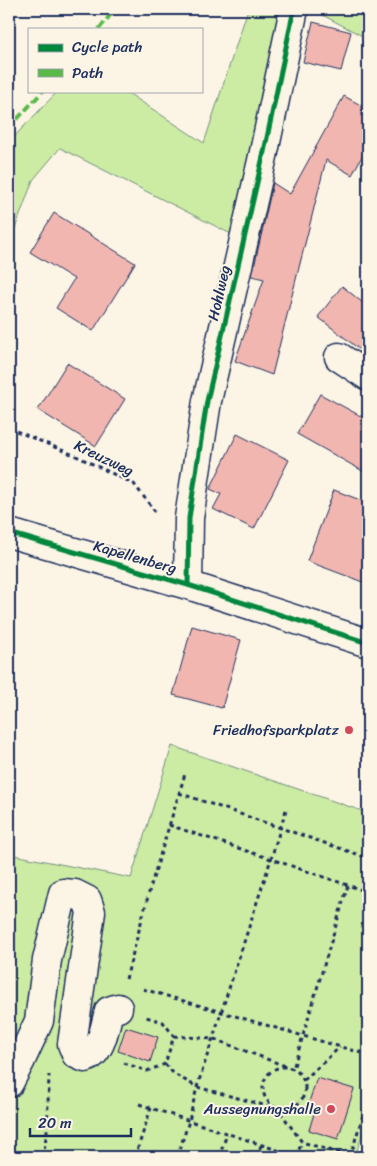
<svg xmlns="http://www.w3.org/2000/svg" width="377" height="1166" font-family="Sriracha,sans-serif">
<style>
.green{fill:#cceba3;stroke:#748d80}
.building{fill:#f2b6b0;stroke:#1b2f5e}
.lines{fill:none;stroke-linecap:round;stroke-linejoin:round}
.minor-casing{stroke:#1b2f5e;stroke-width:31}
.path{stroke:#1b2f5e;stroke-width:3;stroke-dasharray:4 4;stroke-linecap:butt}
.minor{stroke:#fcf5e5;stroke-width:28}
.quiet{stroke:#58b947;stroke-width:4;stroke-dasharray:8 4;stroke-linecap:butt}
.cycleway-casing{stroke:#fcf5e5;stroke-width:8}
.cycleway{stroke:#00873e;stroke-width:5}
.poi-dot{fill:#d1495b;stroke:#fcf5e5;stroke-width:2}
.labels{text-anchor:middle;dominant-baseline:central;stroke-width:4;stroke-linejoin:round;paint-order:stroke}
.street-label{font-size:15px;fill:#1b2f5e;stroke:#fcf5e5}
.poi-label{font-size:15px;fill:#1b2f5e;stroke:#fcf5e5;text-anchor:end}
</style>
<rect width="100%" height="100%" fill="#fcf5e5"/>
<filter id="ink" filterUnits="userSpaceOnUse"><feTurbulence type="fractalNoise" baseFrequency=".02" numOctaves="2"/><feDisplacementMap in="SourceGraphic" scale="10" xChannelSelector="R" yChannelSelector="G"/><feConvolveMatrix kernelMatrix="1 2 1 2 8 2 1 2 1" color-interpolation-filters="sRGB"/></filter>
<g filter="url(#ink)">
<g class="green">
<polygon points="248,9 285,9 239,238 60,148 33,180 9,245 9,142 58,91 125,91 204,143"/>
<polygon points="311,9 368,9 368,39"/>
<polygon points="172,746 368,813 368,1116 355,1157 9,1157 9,854 131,878"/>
</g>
<g class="building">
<polygon points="313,22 351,32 341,71 303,62"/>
<polygon points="344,96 368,109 368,145 352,175 326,160 272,375 235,361 264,279 252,276 273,183 290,194"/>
<polygon points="54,213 135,263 93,331 56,308 74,279 30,252"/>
<polygon points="342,286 368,307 368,356 318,317"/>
<polygon points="67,363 125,399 96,446 38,410"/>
<polygon points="320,394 368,420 368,474 297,434"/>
<polygon points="237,434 289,460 254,529 213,509 221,494 210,489"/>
<polygon points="334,490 368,503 368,584 307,561"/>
<polygon points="192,626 241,640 222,708 173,695"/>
<polygon points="126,1027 158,1037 150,1062 118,1051"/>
<polygon points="317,1078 354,1089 338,1139 309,1130 316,1107 308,1105"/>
</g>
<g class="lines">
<defs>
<g id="minor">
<polyline points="339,357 368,376"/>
<polyline points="9,533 188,585 368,643"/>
<polyline points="188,585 189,518 207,401 264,152 294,9"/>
<path d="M9,1083l12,-23 18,-39 8,-61 16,-67 12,1 12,6 4,12 -19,132 4,10 9,4c17,-4 20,-33 24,-47l9,-3"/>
</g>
</defs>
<use href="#minor" class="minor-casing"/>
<g class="path">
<polyline points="9,428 76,456 134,484 157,514"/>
<polyline points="179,793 368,858"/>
<polyline points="286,810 271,859 368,892"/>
<polyline points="169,825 271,859 197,1087 189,1121 177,1157"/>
<polyline points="126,979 151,885 185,774"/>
<polyline points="143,989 368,1055"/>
<polyline points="174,1036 214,1039 293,1069 348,885"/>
<polyline points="124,1063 147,1071 165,1064 174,1036 163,1022 146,1017"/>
<polyline points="165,1064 174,1074 197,1087 278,1109 302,1142 339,1153 338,1157"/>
<circle cx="284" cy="1088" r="21"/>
<polyline points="304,1080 340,1047"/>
<polyline points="139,1104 298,1157"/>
<polyline points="339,1153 350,1157"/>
<polyline points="43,1157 47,1131 49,1075"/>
<polyline points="135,1157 151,1108"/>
<polyline points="219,1157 227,1134"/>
<polyline points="257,1157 261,1145"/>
<polyline points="296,1157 302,1142"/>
<polyline points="350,1157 368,1099"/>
</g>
<use href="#minor" class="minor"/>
<g class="quiet">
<polyline points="99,29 115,9"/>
<polyline points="9,128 43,91"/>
</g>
<defs>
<g id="cycleway">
<polyline points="9,533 188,585 368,643"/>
<polyline points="188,585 189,518 207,401 264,152 294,9"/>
</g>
</defs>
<use href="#cycleway" class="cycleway-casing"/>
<use href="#cycleway" class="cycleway"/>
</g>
</g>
<g class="poi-dot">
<circle cx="349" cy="730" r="5"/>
<circle cx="331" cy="1109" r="5"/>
</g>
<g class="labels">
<g class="street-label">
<text transform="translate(219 293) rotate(-77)">Hohlweg</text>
<text transform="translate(104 458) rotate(26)">Kreuzweg</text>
<text transform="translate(135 557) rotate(16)">Kapellenberg</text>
</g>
<g class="poi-label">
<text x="339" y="730">Friedhofsparkplatz</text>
<text x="321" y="1109">Aussegnungshalle</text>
</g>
</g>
<rect width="377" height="1166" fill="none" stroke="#fcf5e5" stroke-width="30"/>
<rect x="15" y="15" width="347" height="1136" fill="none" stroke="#1b2f5e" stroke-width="2" filter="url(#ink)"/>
<rect x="28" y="28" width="175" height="65" fill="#fcf5e5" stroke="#a2a6af"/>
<rect x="38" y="44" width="25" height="8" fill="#00873e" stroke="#a2a6af"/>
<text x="72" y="52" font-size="15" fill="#1b2f5e">Cycle path</text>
<rect x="38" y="69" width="25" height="8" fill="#58b947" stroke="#a2a6af"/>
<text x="72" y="78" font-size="15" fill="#1b2f5e">Path</text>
<path d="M30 1128v8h101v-8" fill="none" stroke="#1b2f5e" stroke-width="2.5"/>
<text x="38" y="1128" font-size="15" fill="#1b2f5e" stroke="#fcf5e5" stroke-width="4" paint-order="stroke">20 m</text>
</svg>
